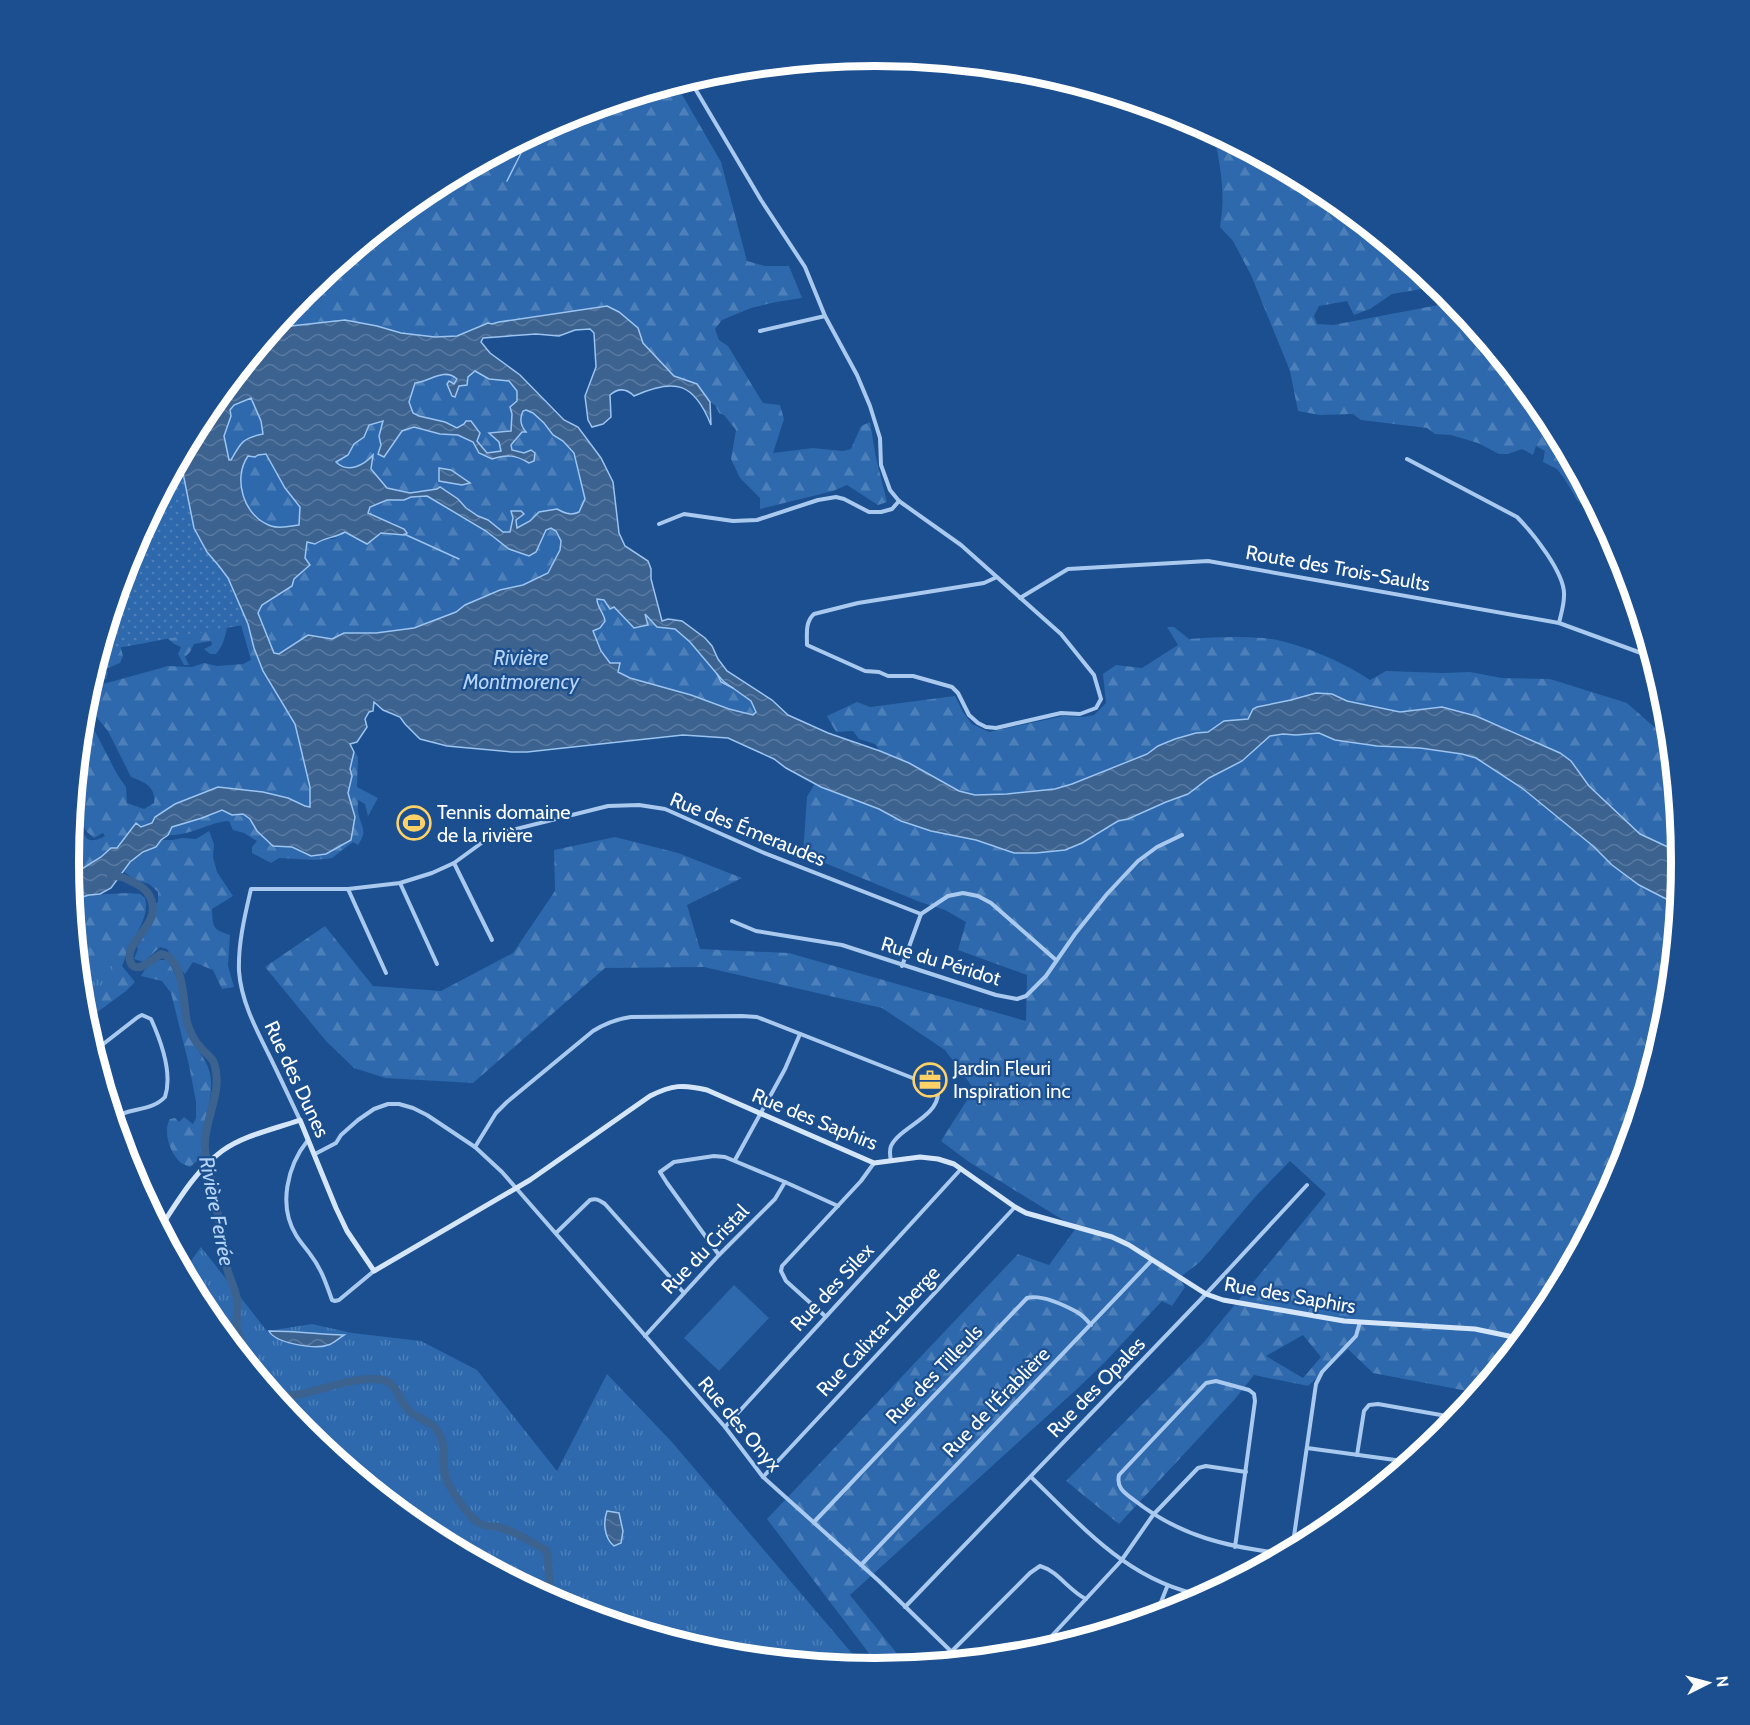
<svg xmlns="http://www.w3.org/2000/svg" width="1750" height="1725" font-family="Cabin,sans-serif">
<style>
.grass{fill:url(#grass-tufts)}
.forest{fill:url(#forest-firs);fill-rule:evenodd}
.park{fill:url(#park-dots)}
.pitch{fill:#2e69ad}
.water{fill:url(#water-waves);stroke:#9cc4f0;stroke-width:1.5;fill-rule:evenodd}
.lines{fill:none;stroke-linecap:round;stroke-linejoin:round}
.stream{stroke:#9cc4f0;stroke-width:1.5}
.river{stroke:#3c6290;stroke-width:8}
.street{stroke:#a9c9ee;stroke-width:4}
.secondary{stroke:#d6e6fa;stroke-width:5}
.labels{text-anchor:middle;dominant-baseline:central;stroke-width:4.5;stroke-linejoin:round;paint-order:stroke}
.street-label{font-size:20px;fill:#fff;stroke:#1b4f8f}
.poi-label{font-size:20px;fill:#fff;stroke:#1b4f8f;text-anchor:start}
.water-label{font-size:21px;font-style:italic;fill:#b5d3f5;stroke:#1b4f8f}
.rim{fill:none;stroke:#fff;stroke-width:8}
</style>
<defs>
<pattern id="grass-tufts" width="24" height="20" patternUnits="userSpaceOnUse" patternTransform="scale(1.5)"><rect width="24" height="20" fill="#2e69ad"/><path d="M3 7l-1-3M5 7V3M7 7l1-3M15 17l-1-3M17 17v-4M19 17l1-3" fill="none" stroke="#4d80b9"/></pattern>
<pattern id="forest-firs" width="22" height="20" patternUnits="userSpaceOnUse" patternTransform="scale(1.5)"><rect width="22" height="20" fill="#2e69ad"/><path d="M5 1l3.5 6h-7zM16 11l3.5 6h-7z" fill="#4d80b9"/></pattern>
<pattern id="park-dots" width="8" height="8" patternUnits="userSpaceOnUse" patternTransform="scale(1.5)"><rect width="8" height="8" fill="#2e69ad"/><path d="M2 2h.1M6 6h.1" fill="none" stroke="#4d80b9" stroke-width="1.8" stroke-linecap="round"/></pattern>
<pattern id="water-waves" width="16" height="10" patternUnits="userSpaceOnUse" patternTransform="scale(1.5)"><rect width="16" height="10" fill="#3c6290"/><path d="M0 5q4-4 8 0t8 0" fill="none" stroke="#597aa1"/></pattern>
</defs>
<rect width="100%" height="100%" fill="#1b4f8f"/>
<g class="grass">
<polygon points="89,895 113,969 123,988 83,1017 72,900"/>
<polygon points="201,1247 267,1331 312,1324 352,1333 421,1341 477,1370 557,1471 607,1374 671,1441 862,1665 862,1668 717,1654 566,1608 426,1533 304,1433 204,1311 183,1272"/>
</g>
<g class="forest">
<polygon points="676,84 721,162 747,261 765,266 789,266 802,298 776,302 751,308 722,320 715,329 719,340 728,346 763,403 780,405 784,419 773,453 813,448 843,451 851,449 861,426 870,422 876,458 887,502 878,505 847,485 833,491 760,509 760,498 740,478 731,459 736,430 724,415 719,413 715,405 710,402 697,384 674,376 643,342 638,328 607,307 500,322 451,337 435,337 401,333 377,326 345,320 291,326 273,330 305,292 427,191 525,139 507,181 531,136 566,117"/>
<path d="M1214,133l110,59 115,94 -47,8 -22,15 -16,6 -7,-14 -28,5 -5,10 3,8 16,1 121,-23 92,112 63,118 -32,-32 -13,-22 -7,-9 -14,-7 2,-11 -9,-5 -3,9 -11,-6 -14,5h-9l-21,-11 -27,-8 -16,-1 -8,-6 -66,-8 -8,-6 -33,1 -22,-4 -8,-40 -39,-96 -18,-34 -13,-14c6,-35 0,-60 -6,-94z"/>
<path d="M475,371l14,8 20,2 8,10v10l-5,13 -1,17 -21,2 9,9 2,9 -14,2 -23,-29 -7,4 -12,-6 -26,-6 -6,-3 -4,-11 6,-19c14,-1 29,-16 42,-4l-3,5 2,8 3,-6z"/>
<path d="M251,398l10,23 2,13c-20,3 -22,9 -32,26h-2l-5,-24 7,-20 -1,-6 3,-5z"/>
<path d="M526,410l7,3 11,10 9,12 10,6 11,12 11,46 -6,13c-8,4 -15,1 -22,-3l-18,3 -9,9 -13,8 -1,-9 -5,-6 2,4 -3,15 -7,-1 -15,-12 -10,-4 -13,-8 -7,-9 -18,-12 -3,2 -27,4 -24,-5 -15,-19 2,-12c-10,9 -26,16 -37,5l12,-7 6,-11 10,-7 5,-12 15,-4 -5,15 2,9 -3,9 5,3 19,-26 12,-4 26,7h18l15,8 6,11 12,6 13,-4 14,1 6,-3 -12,-3 -1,-5 11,-13 -1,-17 2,-4zM439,468l12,2 19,13 -30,-4z"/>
<path d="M266,454l19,34 15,19v18c-9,1 -20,4 -29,1 -22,-7 -34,-35 -30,-58 1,-4 5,-8 7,-12l7,1 3,-2z"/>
<polygon points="427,496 486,531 509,549 529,556 536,552 546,529 551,528 556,531 561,542 560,550 548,573 523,585 500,590 466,605 456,612 414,628 376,633 344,633 332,639 308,635 279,654 274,653 258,613 262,605 292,586 294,579 310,565 305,558 307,542 315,544 323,539 334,539 345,532 404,535 394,523 382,520 368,513 370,507 387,500 404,500 411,497"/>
<polygon points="596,599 604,600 610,609 614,607 634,628 644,612 657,627 675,629 691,642 723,681 751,701 756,712 753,716 729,709 691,695 630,678 618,672 620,664 610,663 601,651 593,631 600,628"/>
<path d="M108,623l140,1 6,24 9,23 32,53 15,63v20l-5,-1 -17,-8 -25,-6 -45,-5 -66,36 -11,4 -5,-4 -19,25h-6l-10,9 -32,20 -1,-15 4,-43 4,-2c9,18 8,30 29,19l-2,-3 -9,5 -7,-6 -11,-17 -3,1 10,-102 7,8 27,52 9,13 1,16 17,6 10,-6c2,-17 -10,-21 -23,-26l-23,-46 -24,-29 5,-16 18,-3 61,-17 24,1 12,-4 13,3 26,-2 8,-4 -10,-35 -14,3c-2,9 -4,18 -11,26h-6l-6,-5 8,-4 -1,-4 -17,3 -4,8 -5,5 4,8h-5l-6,-11 3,-7 -7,-3 -21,-19 -36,9 6,22 -3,7 -17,7 5,2 -2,7 -15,3z"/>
<path d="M1167,627h7l15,12c25,-2 49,-3 74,-1 33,3 80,24 107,42l16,-9 57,2 27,-1 32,6 48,1 77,24 43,38 11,112 -41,-19 -51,-48 -18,-25 -11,-8 -84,-37 -34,-9 -42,5 -53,-11 -31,-8 -63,17 -5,9 -24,2 -16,11 -12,1 -38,13 -11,7 -75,31 -17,5 -48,5 -32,1 -16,-4 -50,-28 -29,-12 -5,-7 -16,-5 -6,-8 -17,1 -9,-16 30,-14 13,5 85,-11 8,16 9,12 17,8 74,-16 20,1 11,-2 12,-12 -3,-29 13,-9 26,3 36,-23z"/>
<path d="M1319,733l16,7 42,6 43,2 42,6 14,4 46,30 71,58 19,19 27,20 39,20 -12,115 -46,152 -74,139 -68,82 -105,-20 -25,-24 -40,37 -54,-11 -19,24 -116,125 -53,-43 138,-139 122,-148 -36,-33 -34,35 -56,66 -21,16 6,9 -13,19 -10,-5 -57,61 -28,27 -227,206 57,71 -36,3 -3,-17 -101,-133 251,-265 31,11 27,-37 -107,-66 -28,-21 33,-52 -29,-39 -63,-42 -178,-41 -99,1 -132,115 -88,-5 -31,-10 -28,-27 -61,-74 60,-41 48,60 68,5 72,-38 42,-62 -1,-41 61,-13 63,16 64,25 -55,27 13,44 89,4 237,68 1,-46 -69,-25 8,-28 -21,-12 -25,-8 -117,-48 4,-57 8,-14 31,14 33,12 22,12 30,10 45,9 38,13 96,-26 8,-6 10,-2 38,-17 22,-8 21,-16 33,-17 28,-25 13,-2 13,1zM1303,1335l18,22 -18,21 -37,-22z"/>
<path d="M349,744l9,13 -1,30 21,11 -10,18 -3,-12 -7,-4c0,5 -1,11 1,16 4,14 8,15 -1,29l-5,-3 -21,16 -17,2 -36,-2 -8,5 -19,-10v-6l5,-6 -13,-8 -11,-3 -4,-9c-20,1 -38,15 -61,14l4,-8 31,-9 19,-8 10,5 11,-1 7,5 7,12 16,15 19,1 19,9 15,-2 15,-8 11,-38 -4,-15 4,-17 -2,-7 4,-17z"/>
<path d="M209,831l5,13 -1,13 4,15 16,24 -21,13c1,18 0,20 18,26l-2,31 6,21 -12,2 -9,-19 -20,-8 -8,12 -9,-10 -9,-15 -7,-2 -16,15 -10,-3 4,-10 -1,-2c3,-5 8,-12 10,-18 3,-12 -1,-18 11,-27v-10l-9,-8 -13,-4 -12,-8c12,-22 27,-17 37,-32h11l10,-2 14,1z"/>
<path d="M128,893l12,1 5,4c5,18 -9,35 -16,50 -3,6 -4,12 -7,18l13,16 -9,9 -42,31 -1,-9 26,-26 4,-10 -1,-12 -5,-4 -22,9 -3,-5 3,-7 -9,-17 -4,-41 17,-5z"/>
<path d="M159,960h8c7,10 12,22 14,34 3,12 2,25 6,37 7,18 23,29 24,49 2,26 -13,51 -9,77l-12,10c-4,-2 -9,-3 -12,-7 -9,-10 -15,-30 -8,-41l5,-1 4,4 5,-5 9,7 3,-6v-16l-7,-37 -18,-72 -9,-12 -21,-5c4,-8 10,-13 18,-16z"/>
</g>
<path class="park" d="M181,457v6l13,65 13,24 12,14 9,12 20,46c-49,8 -98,19 -148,27l30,-98z"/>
<g class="pitch">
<polygon points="421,811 428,822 407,834 401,823"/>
<polygon points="734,1285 769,1318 719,1371 684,1338"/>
</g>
<g class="water">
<path d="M607,306l12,6 19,16 5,15 31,33 23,8 13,18 1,23c-17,-43 -36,-47 -77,-29 -8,-8 -16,-8 -24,-1l1,22 -8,7 -11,3 -4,-7 -3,-24 11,-29 -2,-34 -4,-4 -15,1 -16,6 -23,-2 -53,4 -2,4 9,11 30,22 44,45 14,7 23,31 12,24 6,51 6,13 23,15 3,8v10l11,42 6,-2 14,2 23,17 7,8 6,13 9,12 45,29 16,15 40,18 52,18 29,12 50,28 16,4 32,-1 48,-5 17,-5 75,-30 11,-8 17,-7 21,-6 12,-1 16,-11 24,-2 5,-10 4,-2 34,-7 25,-7 16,1 15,7 53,11 42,-5 34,9 84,37 11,8 18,25 51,48 41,19 1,10 -4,42 -39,-20 -27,-20 -19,-19 -71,-58 -46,-30 -14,-4 -42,-6 -43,-2 -42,-6 -16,-7 -23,2 -13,-1 -13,2 -28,25 -33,17 -21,16 -22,8 -38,17 -10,2 -36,22 -17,7 -29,3h-22l-38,-13 -45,-9 -30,-10 -22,-12 -58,-22 -35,-19 -12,-9 -46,-21 -45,-3 -156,17h-15l-65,-6 -27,-7 -15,-15 -5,-7 -17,-7 -9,-8 -1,9 -4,1 -4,7 2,8 -10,15 -7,2 4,8 -4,17 2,7 -4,17 7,24 -4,23 -25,14 -15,2 -19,-9 -19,-1 -16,-15 -7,-12 -7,-5 -11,1 -10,-5 -20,8 -30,9 -4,8 -7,5 -5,7 -13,5 -13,10 -19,26 -11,6 -11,1 -17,5 -3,-23 32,-20 10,-9h6l19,-25 5,4 11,-4 3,-6 20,-13 43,-17 45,5 25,6 17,8 5,1v-20l-15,-63 -32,-53 -9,-23 -6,-24 -20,-46 -9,-12 -12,-14 -13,-24 -13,-65v-6l7,-6 -2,-3 18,-34 69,-84 18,-4 54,-6 32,6 24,7 34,4 22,-1 31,-13 4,1 7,-2zM475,371l14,8 20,2 8,10v10l-7,6 2,7 -1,17 -22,2 10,9 2,9 -14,2 -10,-12 3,-8 -9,-12h-5l-2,3 -7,4 -12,-6 -26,-6 -6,-3 -4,-11 6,-19c14,-1 29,-16 42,-4l-3,5 -5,-3 -2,3 5,12 3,1 4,-11 8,-1 1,-8zM251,398l10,23 2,13c-20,4 -22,8 -32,26h-2l-5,-24 7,-20 -1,-6 4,-5zM526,410l7,3 11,10 9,12 10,6 11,12 11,46 -6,13c-8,4 -15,1 -22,-3l-18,3 -9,9 -13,7 -1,-8 8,-6 -3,-3h-10l2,7 -3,14h-7l-15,-12 -10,-4 -12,-8 -8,-9 -18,-12 -3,2 -27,4 -23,-5 -16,-19 2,-14c-9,10 -25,19 -37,7l12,-7 6,-11 10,-7 5,-12 14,-4 -4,15 2,9 -3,9 6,3 18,-26 12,-4 26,7 18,1 15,7 6,11 13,6c15,-5 24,-4 37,4l5,-2 1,-8 -4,-3 -7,3 -12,-3 -1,-5 11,-13h4c-5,-6 -7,-13 -3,-21zM266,454l19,34 15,19 -1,18c-8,1 -19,4 -28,1 -27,-9 -39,-47 -23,-70l7,1 3,-2zM427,496l59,35 23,18 20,7 7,-4 10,-22 5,-2 5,3 5,10 -1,9 -12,23 -25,12 -23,5 -35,15 -9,7 -42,16 -38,5h-32l-12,6 -24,-4 -29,19 -5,-1 -16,-40 4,-8 30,-19 2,-7 16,-14 -5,-7 2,-16 8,2c10,-7 20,-6 30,-12l22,12 14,-11 23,2 3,-2 -3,-4 -36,-16 2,-6 17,-7h17l7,-3zM597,599l7,1 6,9 4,-2 20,21 14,-3 -3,-11 12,13 18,2 15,13 33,39 28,20 5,11 -3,3 -24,-6 -38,-14 -61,-17 -12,-6 2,-9h-10l-9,-12 -8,-20 7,-3 5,-7c-1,-9 -8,-13 -8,-22z"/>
<polygon points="439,468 451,470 470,483 462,485 439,481"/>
<path d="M269,1331c25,0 50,3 75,4 -5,3 -11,9 -16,10 -13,5 -53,-2 -59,-14z"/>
<path d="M607,1511l12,2 4,18 -2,12 -7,3c-10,-8 -11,-24 -7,-35z"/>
</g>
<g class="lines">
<g class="stream">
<polyline points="507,181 529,137"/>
<polyline points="404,534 459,559"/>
<polyline points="717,674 721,682 733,688"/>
</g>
<g class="river">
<path d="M111,877c9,-3 17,3 26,7 7,4 13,10 15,18 5,18 -12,30 -20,45 -2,4 -3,10 -2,14 5,16 24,-3 31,-7 24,4 22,50 26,68 3,11 7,19 15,27 4,5 10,8 12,14 11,31 -15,63 -8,94 2,9 5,18 6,27 3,14 4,25 8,40 4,13 3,27 6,40 2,12 9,23 11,35 2,10 -2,21 0,32 3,11 11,18 8,30"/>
<path d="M273,1395c7,0 16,1 23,0 25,-4 66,-22 90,-14 10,4 13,16 19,25 9,13 26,14 32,24 10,14 5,30 8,45 3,12 23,41 34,48 6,4 16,3 22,5 16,4 31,15 45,22l2,7 2,43"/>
<path d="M653,1634c11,0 22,2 31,10"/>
</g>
<g class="street">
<path d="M690,80l71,120 44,67 20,49 32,59 13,31 10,32 1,27 9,25 9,11 62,44 100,89 33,41 7,24 -5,9 -16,6 -19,-1 -65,15 -10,-1 -8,-4 -9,-8 -11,-22 -6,-6 -39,-11h-25l-9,-4 -14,-1 -58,-26c0,-11 -2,-23 7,-31l44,-11 126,-20 13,-6"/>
<polyline points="760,331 825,316"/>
<path d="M1407,459l110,58c15,15 49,57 47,79 0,9 -3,18 -5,27"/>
<polyline points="659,524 684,514 733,521 757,520 818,500 836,497 844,499 869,512 881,512 892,509 899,501"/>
<polyline points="1020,598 1068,569 1208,561 1559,623 1652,657"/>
<polyline points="454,863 492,940"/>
<polyline points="400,883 437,964"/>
<polyline points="348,889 386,973"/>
<polyline points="732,921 756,931 842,945 996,995 1017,999 1026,996 1046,976 1075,934 1107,894 1138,861 1157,847 1182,835"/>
<polyline points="902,966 921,914 948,896 963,893 978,896 991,903 1056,960"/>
<path d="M102,1046c5,22 9,46 17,69 5,17 18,46 14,63"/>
<path d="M93,1052l45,-35 4,-2 9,4c10,22 22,54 14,78 -14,15 -35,10 -52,21"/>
<path d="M300,1120c-11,-23 -21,-45 -32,-67 -13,-26 -27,-53 -29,-82 -1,-28 6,-56 12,-82h97l52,-6 32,-10 22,-10 33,-24 17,-7 104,-26 31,-1 26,4 97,43 159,62"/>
<path d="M308,1140c-21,26 -30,66 -12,95 4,7 10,13 14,19 11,14 16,29 22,46l3,1 4,-1 35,-29"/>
<path d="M475,1147l21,-34 11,-11 86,-71c13,-8 23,-12 38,-14l111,-1 15,1 176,69 5,7c0,24 -38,34 -47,53 -2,5 -1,10 0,15"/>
<polyline points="315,1154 336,1143 341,1135 358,1120 374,1109 388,1104 399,1104 413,1108 427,1115 475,1147 502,1172 516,1188 725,1427 763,1477 879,1581 961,1661"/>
<polyline points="735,1160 785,1069 800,1034"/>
<path d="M556,1233l34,-33c7,-2 9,0 15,4l79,89"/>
<polyline points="719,1255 667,1183 660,1172 674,1162 714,1156 725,1157 785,1182 838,1206"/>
<polyline points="825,1316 786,1281 781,1271 782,1266 861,1181 874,1163"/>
<polyline points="645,1336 719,1255 775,1199 785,1182"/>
<polyline points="725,1427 961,1169"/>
<polyline points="1307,1448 1410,1462"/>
<polyline points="1357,1455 1364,1411 1369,1405 1378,1404 1458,1418"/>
<polyline points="763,1477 1015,1207"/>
<path d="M1031,1477c53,51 99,106 175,119"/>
<path d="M814,1522l213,-224c14,-4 37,7 50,14 5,3 10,8 14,13"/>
<path d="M1235,1547l20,-146 -1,-7 -5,-4 -33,-9 -10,2 -87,92c-3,13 6,18 15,25 47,37 94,47 152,54"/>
<polyline points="1292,1550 1316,1384 1322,1372 1356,1336 1360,1322"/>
<polyline points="861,1565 1152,1260"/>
<polyline points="905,1607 1206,1294 1307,1185"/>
<polyline points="1155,1617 1167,1587"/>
<path d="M951,1652l79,-79 10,-7c18,5 29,25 46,33"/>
<polyline points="1036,1653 1121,1561 1153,1515 1198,1468 1206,1466 1246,1472"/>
</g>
<path class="secondary" d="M160,1228c18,-27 35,-57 62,-77 22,-16 53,-22 78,-31l36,88 11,23 27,40 156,-91 120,-84c22,-11 33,-12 57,-6l167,73 46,-6 18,2 16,5 61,43 11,6 86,24 17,8 77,49 17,6 121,21 131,8 48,10"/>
</g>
<defs>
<symbol id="stadium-ring" viewBox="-11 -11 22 22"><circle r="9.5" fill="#1b4f8f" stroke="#ffd166" stroke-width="1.5"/><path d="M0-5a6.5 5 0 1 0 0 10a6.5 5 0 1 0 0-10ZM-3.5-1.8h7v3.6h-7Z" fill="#ffd166"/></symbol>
<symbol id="office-ring" viewBox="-11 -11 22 22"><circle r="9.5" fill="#1b4f8f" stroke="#ffd166" stroke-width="1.5"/><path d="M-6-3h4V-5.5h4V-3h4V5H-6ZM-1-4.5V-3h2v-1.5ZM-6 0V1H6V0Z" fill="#ffd166"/></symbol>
</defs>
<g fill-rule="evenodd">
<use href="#stadium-ring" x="395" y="804" width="38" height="38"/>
<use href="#office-ring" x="911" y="1061" width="38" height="38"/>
</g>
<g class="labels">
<g class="street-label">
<text transform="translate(1338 568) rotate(10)">Route des Trois-Saults</text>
<text transform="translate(748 829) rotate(22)">Rue des Émeraudes</text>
<text transform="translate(941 961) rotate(17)">Rue du Péridot</text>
<text transform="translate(297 1079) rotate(65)">Rue des Dunes</text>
<text transform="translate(815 1119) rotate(22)">Rue des Saphirs</text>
<text transform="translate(705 1249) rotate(-46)">Rue du Cristal</text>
<text transform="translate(832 1287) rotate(-47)">Rue des Silex</text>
<text transform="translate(1290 1295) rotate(10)">Rue des Saphirs</text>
<text transform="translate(878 1331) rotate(-47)">Rue Calixta-Laberge</text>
<text transform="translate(934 1374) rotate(-46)">Rue des Tilleuls</text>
<text transform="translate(1096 1387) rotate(-46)">Rue des Opales</text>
<text transform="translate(996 1402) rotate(-46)">Rue de l'Érablière</text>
<text transform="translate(740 1424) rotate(50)">Rue des Onyx</text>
</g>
<g class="poi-label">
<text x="437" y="812">Tennis domaine<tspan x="437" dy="23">de la rivière</tspan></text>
<text x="953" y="1068">Jardin Fleuri<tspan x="953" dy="23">Inspiration inc</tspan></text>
</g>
<g class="water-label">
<text x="521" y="657">Rivière<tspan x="521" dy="24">Montmorency</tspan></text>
<text transform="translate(217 1211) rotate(79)">Rivière Ferrée</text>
</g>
</g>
<path d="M0 0H1750V1725H0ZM79 862a796 796 0 1 1 1592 0a796 796 0 1 1-1592 0Z" fill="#1b4f8f" fill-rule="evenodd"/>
<path class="rim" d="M79 862a796 796 0 1 1 1592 0a796 796 0 1 1-1592 0Z"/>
<g transform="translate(1708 1683) rotate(84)" stroke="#1b4f8f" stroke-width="4.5" paint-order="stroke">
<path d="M0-4.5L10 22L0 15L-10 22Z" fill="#ffffff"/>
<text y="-9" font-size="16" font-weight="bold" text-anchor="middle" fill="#ffffff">N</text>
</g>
</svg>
